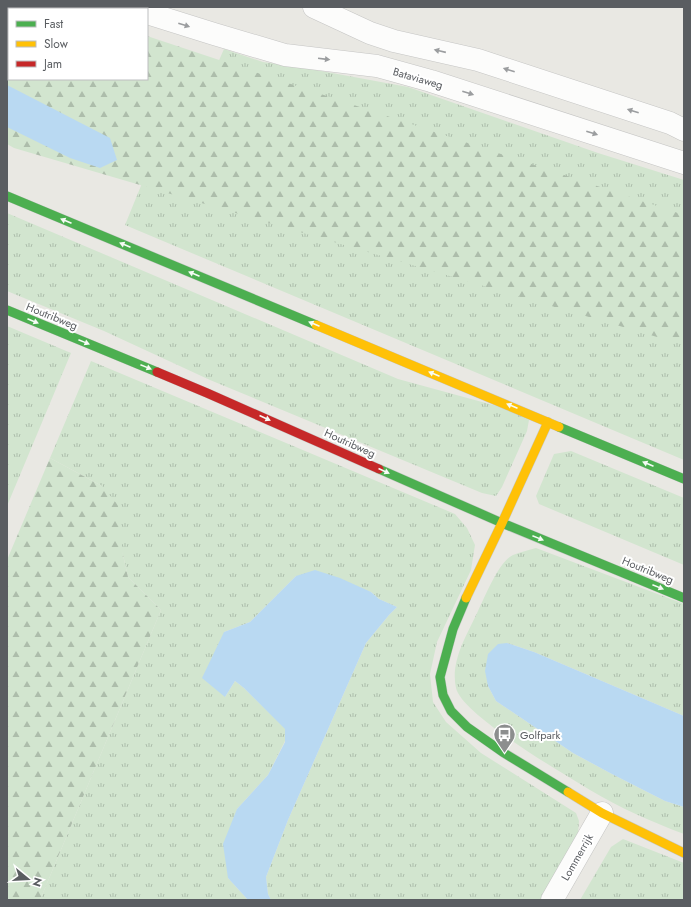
<svg xmlns="http://www.w3.org/2000/svg" width="691" height="907" font-family="Jost,sans-serif">
<style>
.grass{fill:url(#grass-tufts)}
.forest{fill:url(#forest-firs)}
.water{fill:#b9d9f2}
.lines{fill:none;stroke-linecap:round;stroke-linejoin:round}
.street-casing{stroke:#c5c5c4;stroke-width:23}
.fast-casing{stroke:#c6c7c6;stroke-width:10}
.slow-casing{stroke:#c6c7c6;stroke-width:10}
.jam-casing{stroke:#c6c7c6;stroke-width:10}
.street{stroke:#fcfcfb;stroke-width:22}
.fast{stroke:#4caf50;stroke-width:9}
.slow{stroke:#ffc107;stroke-width:9}
.jam{stroke:#c62828;stroke-width:9}
.oneway{fill:#9b9d9f}
.oneway2{fill:#f6fbf6}
.labels{text-anchor:middle;dominant-baseline:central;stroke-width:4;stroke-linejoin:round;paint-order:stroke}
.street-label{font-size:11px;fill:#5a5d61;stroke:#fff}
.poi-label{font-size:11px;fill:#5a5d61;stroke:#fff;text-anchor:start}
</style>
<defs>
<pattern id="grass-tufts" width="24" height="20" patternUnits="userSpaceOnUse"><rect width="24" height="20" fill="#d2e5cf"/><path d="M3 7l-1-3M5 7V3M7 7l1-3M15 17l-1-3M17 17v-4M19 17l1-3" fill="none" stroke="#adbdab"/></pattern>
<pattern id="forest-firs" width="22" height="20" patternUnits="userSpaceOnUse"><rect width="22" height="20" fill="#d2e5cf"/><path d="M5 1l3.5 6h-7zM16 11l3.5 6h-7z" fill="#adbdab"/></pattern>
</defs>
<rect width="100%" height="100%" fill="#e9e8e3"/>
<g class="grass">
<polygon points="224,49 263,62 305,68 408,87 598,153 684,180 684,460 125,225 147,171 194,117"/>
<polygon points="7,213 398,379 504,408 529,420 527,431 502,487 496,496 482,493 210,380 104,331 7,291"/>
<polygon points="7,326 71,353 7,506"/>
<polygon points="91,361 455,514 467,528 475,545 471,570 437,642 430,674 433,702 446,722 481,753 576,813 579,821 578,833 543,900 271,900 268,894 266,877 288,820 366,643 389,615 397,607 379,599 371,592 296,576 250,622 224,632 225,697 235,681 244,688 285,728 285,741 268,775 237,809 228,878 248,900 40,900 161,610 128,577 123,555 102,486 50,458"/>
<polygon points="571,451 684,498 684,565 539,504 536,496 554,454"/>
<path d="M536,548l148,56v112l-150,-64 -27,-9 -19,43 8,15 77,52 37,20 55,28 19,6v27c-32,-12 -64,-26 -94,-44 -26,-16 -128,-75 -134,-102 -6,-27 11,-53 22,-77 7,-14 21,-50 35,-56 7,-3 16,-5 23,-7z"/>
<polygon points="623,839 684,863 684,900 580,900 611,847"/>
</g>
<g class="forest">
<polygon points="7,7 60,7 66,9 9,9 9,79 147,79 147,36 684,215 684,343 681,344 14,148 7,144"/>
<polygon points="50,458 102,486 118,505 123,555 128,577 161,610 40,900 7,900 7,560"/>
</g>
<g class="water">
<polygon points="7,85 110,138 117,160 100,168 70,158 7,127"/>
<polygon points="315,570 340,578 371,592 379,599 397,607 389,615 366,643 288,820 266,877 268,894 271,900 248,900 228,878 223,844 237,809 268,775 285,742 285,729 244,688 235,681 225,697 202,678 224,632 250,622 296,576"/>
<polygon points="507,643 534,652 684,716 684,807 665,801 610,773 573,753 496,701 488,686 485,671 488,654 498,644"/>
</g>
<g class="lines">
<defs>
<g id="street">
<polyline points="128,7 134,9"/>
<polyline points="314,7 370,33 394,41 478,60 670,123 684,130"/>
<polyline points="147,13 214,34 285,55 377,66 431,81 684,163"/>
<polyline points="552,900 602,813"/>
</g>
<g id="fast">
<polyline points="7,196 316,325"/>
<polyline points="7,310 157,372"/>
<polyline points="559,427 684,479"/>
<polyline points="379,469 502,523 684,598"/>
<polyline points="466,598 453,629 440,677 443,695 451,711 467,727 504,753 568,792"/>
</g>
<g id="slow">
<polyline points="316,325 559,427"/>
<polyline points="466,598 502,523 548,422"/>
<polyline points="568,792 602,813 684,853"/>
</g>
<polyline id="jam" points="157,372 207,393 379,469"/>
</defs>
<use href="#street" class="street-casing"/>
<use href="#fast" class="fast-casing"/>
<use href="#slow" class="slow-casing"/>
<use href="#jam" class="jam-casing"/>
<use href="#street" class="street"/>
<use href="#fast" class="fast"/>
<use href="#slow" class="slow"/>
<use href="#jam" class="jam"/>
</g>
<defs><path id="oneway-solid" d="M-6-.8H1V-3.2L6.5 0L1 3.2V.8H-6Z"/></defs>
<g class="oneway">
<use href="#oneway-solid" transform="translate(184 25) rotate(18)"/>
<use href="#oneway-solid" transform="translate(440 51) rotate(-167)"/>
<use href="#oneway-solid" transform="translate(324 59) rotate(7)"/>
<use href="#oneway-solid" transform="translate(509 70) rotate(-162)"/>
<use href="#oneway-solid" transform="translate(468 93) rotate(18)"/>
<use href="#oneway-solid" transform="translate(633 111) rotate(-162)"/>
<use href="#oneway-solid" transform="translate(592 133) rotate(18)"/>
</g>
<g class="oneway2">
<use href="#oneway-solid" transform="translate(66 221) rotate(-157)"/>
<use href="#oneway-solid" transform="translate(125 245) rotate(-157)"/>
<use href="#oneway-solid" transform="translate(194 274) rotate(-157)"/>
<use href="#oneway-solid" transform="translate(33 321) rotate(23)"/>
<use href="#oneway-solid" transform="translate(314 324) rotate(-157)"/>
<use href="#oneway-solid" transform="translate(84 342) rotate(22)"/>
<use href="#oneway-solid" transform="translate(146 367) rotate(22)"/>
<use href="#oneway-solid" transform="translate(434 374) rotate(-157)"/>
<use href="#oneway-solid" transform="translate(512 406) rotate(-157)"/>
<use href="#oneway-solid" transform="translate(265 418) rotate(24)"/>
<use href="#oneway-solid" transform="translate(648 464) rotate(-157)"/>
<use href="#oneway-solid" transform="translate(384 471) rotate(24)"/>
<use href="#oneway-solid" transform="translate(538 538) rotate(22)"/>
<use href="#oneway-solid" transform="translate(658 587) rotate(22)"/>
</g>
<defs>
<symbol id="bus-pin" viewBox="-11 -11 22 30"><path d="M0 17L-7.5 6A9.5 9.5 0 1 1 7.5 6Z" fill="#8c8e8e" stroke="#fff"/><path d="M-5-6H5V4H4V6H2V4H-2V6H-4V4H-5ZM-3.5-4V0h7V-4ZM-3.5 1.2v1.5H-2V1.2ZM2 1.2v1.5H3.5V1.2Z" fill="#fff"/></symbol>
</defs>
<g fill-rule="evenodd">
<use href="#bus-pin" x="492" y="722" width="25" height="34"/>
</g>
<g class="labels">
<g class="street-label">
<text transform="translate(418 78) rotate(16)">Bataviaweg</text>
<text transform="translate(52 316) rotate(22)">Houtribweg</text>
<text transform="translate(350 443) rotate(24)">Houtribweg</text>
<text transform="translate(648 570) rotate(22)">Houtribweg</text>
<text transform="translate(577 857) rotate(-60)">Lommerrijk</text>
</g>
<g class="poi-label">
<text x="520" y="735">Golfpark</text>
</g>
</g>
<rect width="691" height="907" fill="none" stroke="#5a5d61" stroke-width="16"/>
<rect x="8" y="8" width="140" height="72" fill="#ffffff" stroke="#bdbec0"/>
<rect x="16" y="21" width="20" height="6" fill="#4caf50" stroke="#bdbec0"/>
<text x="44" y="28" font-size="12" fill="#5a5d61">Fast</text>
<rect x="16" y="41" width="20" height="6" fill="#ffc107" stroke="#bdbec0"/>
<text x="44" y="48" font-size="12" fill="#5a5d61">Slow</text>
<rect x="16" y="61" width="20" height="6" fill="#c62828" stroke="#bdbec0"/>
<text x="44" y="68" font-size="12" fill="#5a5d61">Jam</text>
<g transform="translate(28 879) rotate(108)" stroke="#ffffff" stroke-width="3" paint-order="stroke">
<path d="M0-3L7 15L0 10L-7 15Z" fill="#5a5d61"/>
<text y="-6" font-size="11" font-weight="bold" text-anchor="middle" fill="#5a5d61">N</text>
</g>
</svg>
